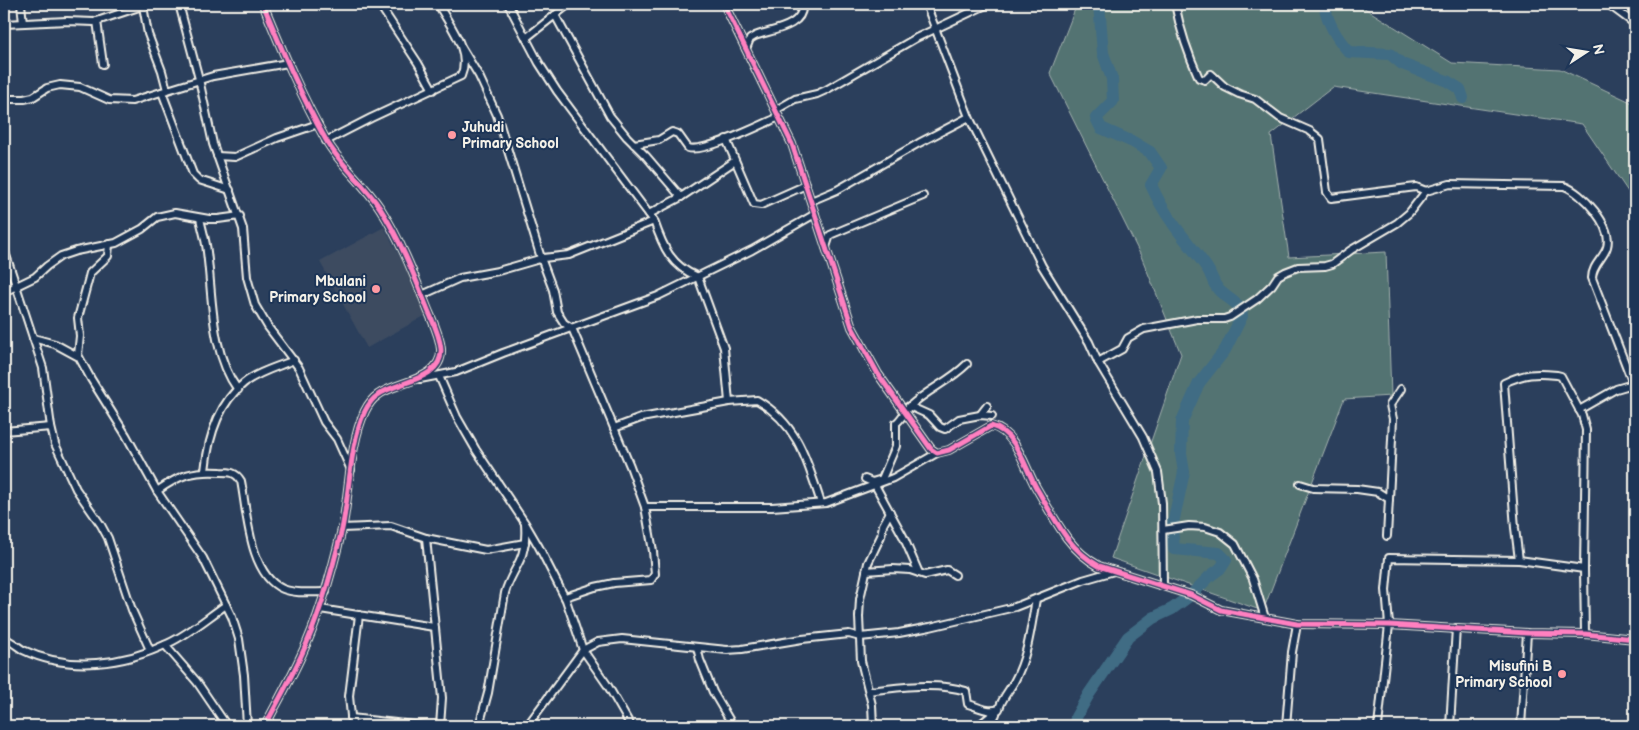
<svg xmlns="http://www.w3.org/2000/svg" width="1639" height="730" font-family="'Balsamiq Sans',sans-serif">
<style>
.built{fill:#3c4b61}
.green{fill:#537372;stroke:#a4b2ad}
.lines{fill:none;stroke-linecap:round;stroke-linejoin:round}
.river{stroke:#406c84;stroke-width:12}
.street-casing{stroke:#f4f1e8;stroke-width:10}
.street{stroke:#1d3557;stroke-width:6}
.cycleway-casing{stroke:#1d3557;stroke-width:8}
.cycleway{stroke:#ff80c0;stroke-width:5}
.poi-dot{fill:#ff9aa2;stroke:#1d3557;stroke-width:2}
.labels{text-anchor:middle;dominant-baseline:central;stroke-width:4;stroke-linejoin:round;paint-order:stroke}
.poi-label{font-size:14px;font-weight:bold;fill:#f4f1e8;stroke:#1d3557;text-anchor:end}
</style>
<rect width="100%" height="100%" fill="#2b3f5c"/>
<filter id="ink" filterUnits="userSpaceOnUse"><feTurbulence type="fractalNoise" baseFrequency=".02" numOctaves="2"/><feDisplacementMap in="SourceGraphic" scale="10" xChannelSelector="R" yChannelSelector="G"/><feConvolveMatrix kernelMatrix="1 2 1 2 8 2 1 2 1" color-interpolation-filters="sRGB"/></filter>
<g filter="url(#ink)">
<polygon class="built" points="384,227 430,313 367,348 320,262"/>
<polygon class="green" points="1077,4 1358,4 1452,63 1560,69 1635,104 1635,202 1582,124 1333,87 1271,135 1289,257 1386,252 1391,396 1344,399 1263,611 1111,558 1181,354 1141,256 1050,73"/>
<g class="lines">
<g class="river">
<path d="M1324,4c4,20 12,33 25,48l41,2 12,10 45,17 13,8 3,9"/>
<path d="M1075,726l1,-9 13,-23 39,-57 25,-19 19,-9 19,-14 19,-19 11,-8 5,-8 -7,-7 -45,-4 -2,-21 12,-56 -3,-18 1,-33 17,-38 26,-33 17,-34c0,-13 -17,-18 -24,-27 -6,-7 -6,-14 -11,-21 -11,-16 -24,-30 -35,-46 -8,-11 -15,-24 -21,-37l10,-17 -11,-16 -17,-10 -32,-14 -5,-10 17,-17 -1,-22 -9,-26 -4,-49"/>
</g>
<defs>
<g id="street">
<polyline points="21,4 23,23"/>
<polyline points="179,4 199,79 213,144 243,229 247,277 255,305 268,327 299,368 324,422 337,439 351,470"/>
<path d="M263,4c19,46 38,92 63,136 14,25 38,43 54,68 20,31 34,67 48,102 5,12 12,26 13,39 2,32 -45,32 -63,46 -6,4 -10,10 -13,16 -16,34 -15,81 -23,118 -10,43 -22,87 -41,127 -11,24 -24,47 -36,70"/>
<polyline points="379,4 418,63 433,90"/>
<path d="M508,4l31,59 18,28 97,130c9,26 17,45 44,56l26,71 5,54"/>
<path d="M724,4l68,140 60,183 26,47 53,75 6,4 12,-3 42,-24c26,6 34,43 46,63 10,17 19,34 30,49 9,12 19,21 32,28l92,29 30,15 76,14 92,1 138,8 58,1 50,5"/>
<polyline points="926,4 969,117 1042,266 1089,342 1098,362 1143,437 1158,472 1162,503 1163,586"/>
<path d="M1175,4c5,25 13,50 24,74l6,2 6,-6 14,13 14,7 16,5 25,19 30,13 10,8 7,53 4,6 85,-11 10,4 24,-7 114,2c18,6 49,40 43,61 -3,11 -15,18 -15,31l43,111"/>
<polyline points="1608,4 1635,24"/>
<polyline points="143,6 148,34 162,71 167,90"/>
<polyline points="555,15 610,116 627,137 646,156 681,197"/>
<polyline points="97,21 103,64"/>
<polyline points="4,24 67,21 94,22 148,4"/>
<polyline points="526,38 569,4"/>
<polyline points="462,48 479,76 497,115 541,258 553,290 557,312 564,323 572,328 630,466 645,507 653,551 655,574 651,580 614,583 595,587 565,597"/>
<path d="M746,49l4,-10 5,-3c16,-6 50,-9 47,-32"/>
<polyline points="162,92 193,174 199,180 230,190"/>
<polyline points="4,99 24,99 33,97 47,88 60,85 80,87 109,100 132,101 213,76 288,63"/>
<polyline points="776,110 795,99 817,94 826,90 916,38 988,4"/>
<polyline points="726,139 754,204 761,205 806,185"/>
<path d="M326,141l45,-23 90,-42c11,-25 -12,-51 -23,-72"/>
<path d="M634,144l25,-4 13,-8 6,2 10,14c17,5 73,-23 91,-31"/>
<polyline points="217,156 235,157 277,138 318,124"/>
<polyline points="811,201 837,190 919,143 969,117"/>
<polyline points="649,214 681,197 735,161"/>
<path d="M200,218c2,11 6,22 7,34 6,45 3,100 31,138"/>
<polyline points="826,247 830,235 923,196"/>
<polyline points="4,249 43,368 51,427 55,444 76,489 101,525 108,538 132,610 150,650"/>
<polyline points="4,292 35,277 47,266 61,256 76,251 116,243 142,229 157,217 175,213 209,219 218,219 240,216"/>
<polyline points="422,295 460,278 498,271 543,258 569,255 654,221"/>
<polyline points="33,338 55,344 79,357 91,379 126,435 157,491 203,558 232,617 239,639 244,675 247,726"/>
<polyline points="78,355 80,336 78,318 88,281 90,273 108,256 109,244"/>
<polyline points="1098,362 1122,349 1128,338 1144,329 1197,319 1224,319 1230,317 1257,299 1272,285 1278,276 1285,272 1298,267 1325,266 1332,264 1351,250 1397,223 1409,213 1426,191"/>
<polyline points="439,376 457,417 476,450 525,523 539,547 566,600 583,650 608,686 631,726"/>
<polyline points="420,379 456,372 503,353 658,296 752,250 815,214"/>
<polyline points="909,406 929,415 940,427 945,429 959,419 980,415 992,416"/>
<polyline points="1579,410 1616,389 1633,384"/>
<polyline points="980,415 987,406"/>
<path d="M614,428l27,-10 88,-16 28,-2c41,24 50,61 64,103"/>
<polyline points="4,431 51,427"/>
<path d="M205,471c3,-31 13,-67 39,-88 14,-11 33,-16 50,-23"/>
<path d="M865,479l7,3 10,-3 14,-33v-23c7,-5 8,-12 14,-17 17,-16 40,-25 57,-42"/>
<polyline points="1300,484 1313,488 1357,489 1378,492 1389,499 1387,536"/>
<polyline points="875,485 903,536 919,573"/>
<path d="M157,491c23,-16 35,-21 64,-19 9,0 15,0 20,9 6,30 8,94 42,108 12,5 29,3 43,3"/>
<polyline points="1389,499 1393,419 1390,405 1401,389"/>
<polyline points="645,507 772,507 826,503 893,478 937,453"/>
<polyline points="342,528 391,526 426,538 486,550 525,543"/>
<polyline points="1163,530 1189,526 1205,527 1220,532 1235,544 1253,579 1265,618"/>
<polyline points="426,538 442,698 440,726"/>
<path d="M1519,560l-4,-32 -11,-145c21,-10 31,-10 53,-8l4,1 21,39 4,15 -2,139 1,65"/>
<polyline points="866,571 893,569 910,570 925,575 947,570 955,575"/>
<polyline points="320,609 434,627"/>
<path d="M4,638c7,3 13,8 19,12 46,22 101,15 146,-7 21,-10 38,-25 57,-38"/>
<polyline points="165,645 197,682 227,726"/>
<polyline points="697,647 700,660 713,692 733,726"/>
<path d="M869,691c30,-4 68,-9 97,0l2,13c11,3 20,9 31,5 3,-11 10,-18 15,-27 14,-25 17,-55 22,-83"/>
<polyline points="351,718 423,726"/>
<polyline points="352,726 349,696 359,615"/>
<path d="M479,726l9,-33 17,-100c3,-12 10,-22 15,-33 5,-11 6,-23 5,-36"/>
<polyline points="527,726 583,650 598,642 622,639 727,650 742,649 802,639 849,634 860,637 899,633 930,627 1015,607 1083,580 1114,571"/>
<polyline points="873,726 872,705 861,661 859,617 860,599 868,563 881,536 883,525 890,512"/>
<polyline points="978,726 998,710"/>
<polyline points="990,726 996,714"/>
<polyline points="1286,726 1292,652 1297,624"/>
<polyline points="1378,726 1389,625 1386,590 1389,558 1519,560 1584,569"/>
<polyline points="1450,726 1456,628"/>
<polyline points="1521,726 1527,633"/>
</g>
</defs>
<use href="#street" class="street-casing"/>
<use href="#street" class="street"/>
<defs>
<g id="cycleway">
<path d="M263,4c19,46 38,92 63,136 14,25 38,43 54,68 20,31 34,67 48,102 5,12 12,26 13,39 2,32 -45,32 -63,46 -6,4 -10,10 -13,16 -16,34 -15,81 -23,118 -10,43 -22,87 -41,127 -11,24 -24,47 -36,70"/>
<path d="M724,4l68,140 60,183 26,47 53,75 6,4 12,-3 42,-24c26,6 34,43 46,63 10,17 19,34 30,49 9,12 19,21 32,28l92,29 30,15 76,14 92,1 138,8 58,1 50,5"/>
</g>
</defs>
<use href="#cycleway" class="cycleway-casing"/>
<use href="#cycleway" class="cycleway"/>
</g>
</g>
<g class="poi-dot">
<circle cx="452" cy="135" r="5"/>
<circle cx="376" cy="289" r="5"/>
<circle cx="1562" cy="674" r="5"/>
</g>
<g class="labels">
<g class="poi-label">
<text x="462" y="127" text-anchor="start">Juhudi<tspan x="462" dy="16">Primary School</tspan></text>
<text x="366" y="281">Mbulani<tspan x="366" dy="16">Primary School</tspan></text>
<text x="1552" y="666">Misufini B<tspan x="1552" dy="16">Primary School</tspan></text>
</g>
</g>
<rect width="1639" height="730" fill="none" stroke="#1d3557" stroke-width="20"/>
<rect x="10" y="10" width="1619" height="710" fill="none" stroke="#f4f1e8" stroke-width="2" filter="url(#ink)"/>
<g transform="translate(1586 52) rotate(78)" stroke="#1d3557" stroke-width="4" paint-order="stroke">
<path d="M0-4L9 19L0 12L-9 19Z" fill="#f4f1e8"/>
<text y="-8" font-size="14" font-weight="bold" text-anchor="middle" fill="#f4f1e8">N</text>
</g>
</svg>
